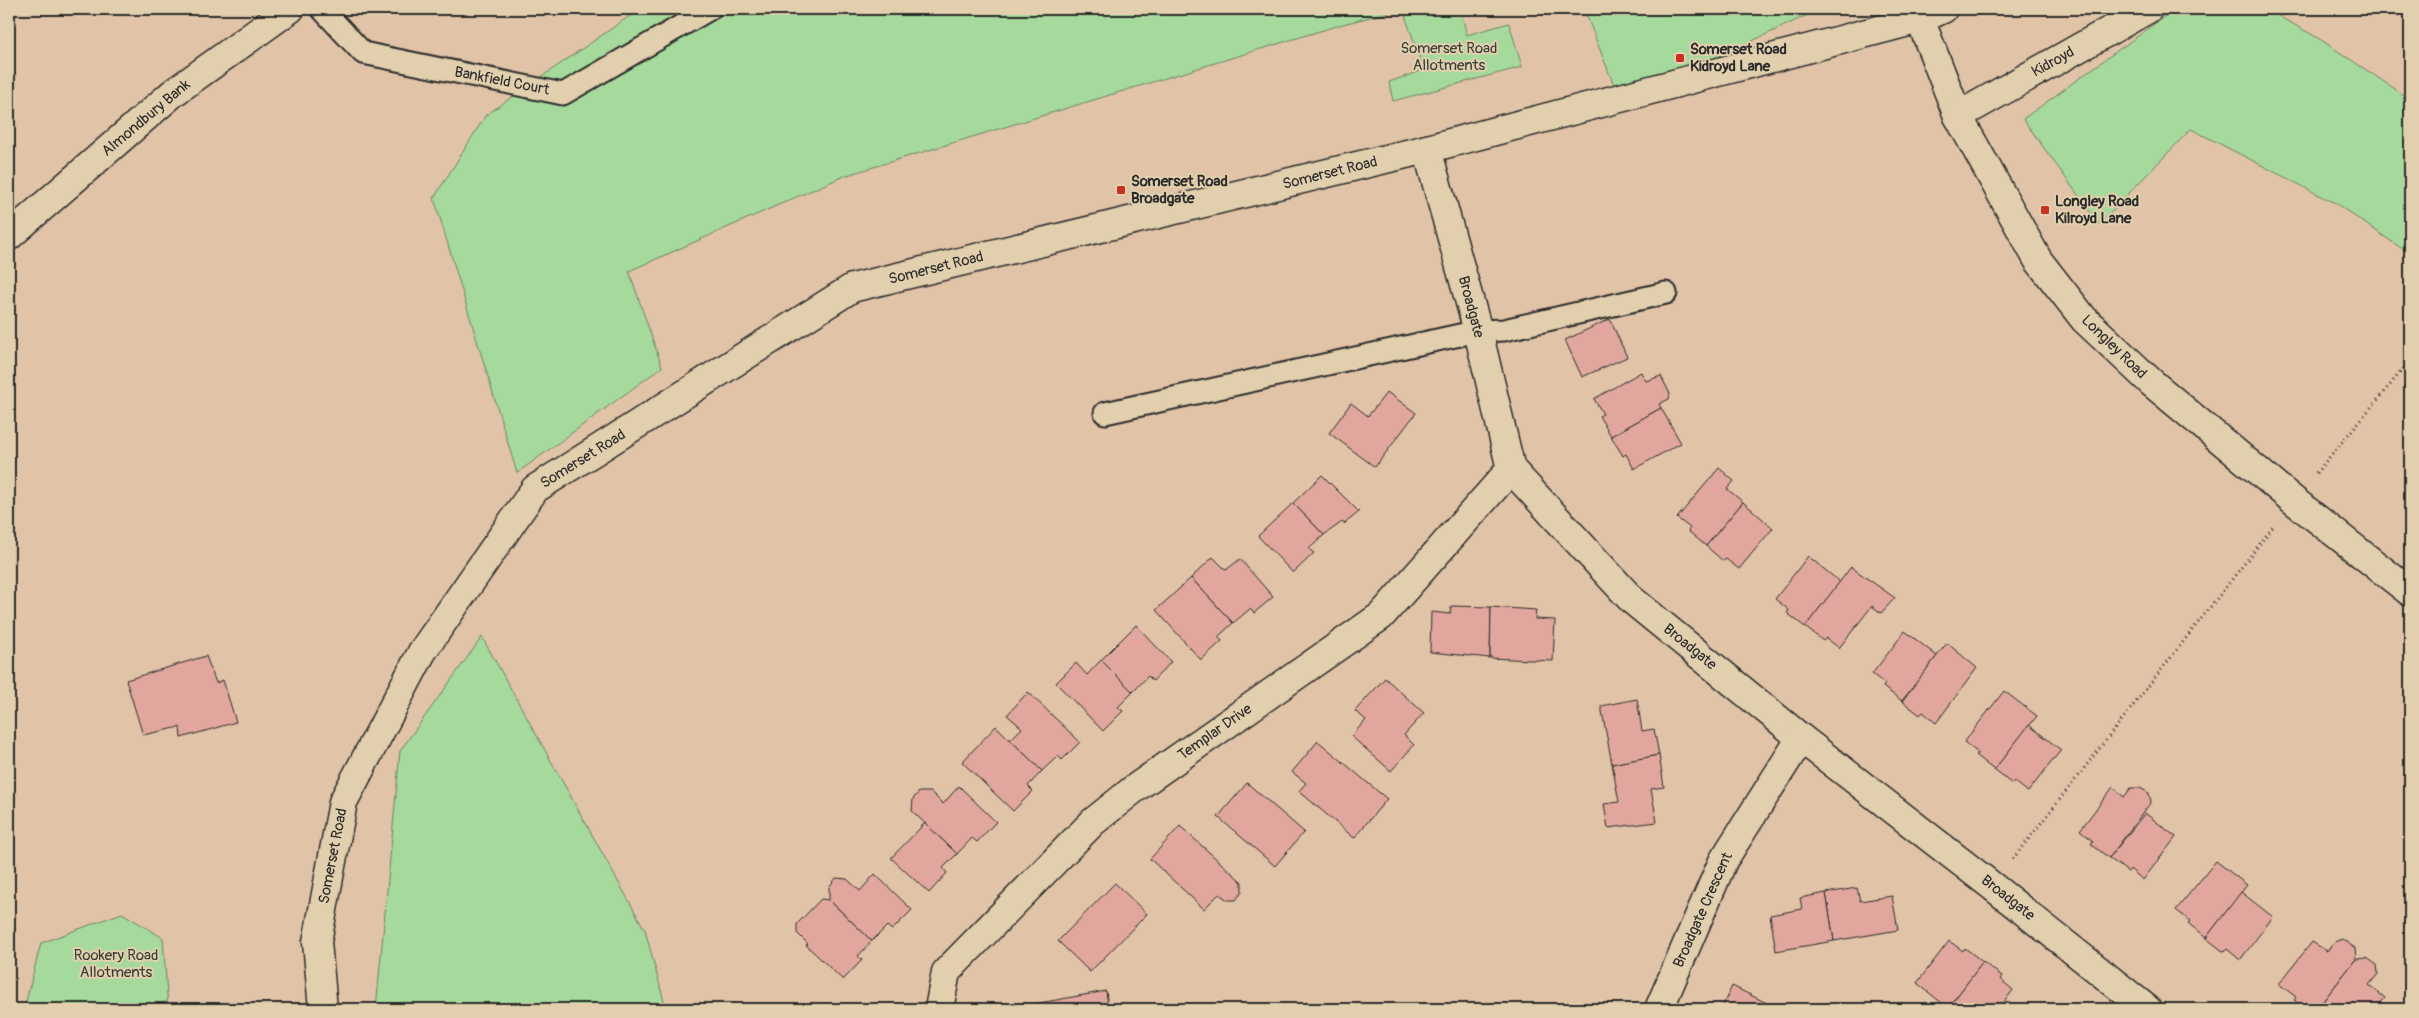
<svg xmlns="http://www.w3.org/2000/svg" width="2419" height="1018" font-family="Pangolin,sans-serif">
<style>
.green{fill:#a6da9c;stroke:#688264}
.building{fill:#e1a79e;stroke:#2b2b2b}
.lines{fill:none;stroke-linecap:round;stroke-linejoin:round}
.lane-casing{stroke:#2b2b2b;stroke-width:25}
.street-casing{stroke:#2b2b2b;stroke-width:31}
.path{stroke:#2b2b2b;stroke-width:3;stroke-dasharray:1 4;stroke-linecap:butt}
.lane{stroke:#e1cfad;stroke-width:21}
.street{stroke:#e1cfad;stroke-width:28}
.poi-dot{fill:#c8321e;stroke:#e1cfad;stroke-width:2}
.labels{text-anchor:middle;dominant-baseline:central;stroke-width:4;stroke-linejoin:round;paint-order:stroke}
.park-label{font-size:15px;fill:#373c36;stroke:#e1cfad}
.poi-label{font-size:15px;font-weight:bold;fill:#2b2b2b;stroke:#e1cfad;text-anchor:start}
.street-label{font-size:15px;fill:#2b2b2b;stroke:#e1cfad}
</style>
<rect width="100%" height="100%" fill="#e1c3a8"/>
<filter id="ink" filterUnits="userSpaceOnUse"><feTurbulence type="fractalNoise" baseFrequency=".02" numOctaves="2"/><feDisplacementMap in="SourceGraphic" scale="10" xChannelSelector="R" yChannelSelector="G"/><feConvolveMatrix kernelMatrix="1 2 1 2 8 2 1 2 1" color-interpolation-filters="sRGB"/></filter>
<g filter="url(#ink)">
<g class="green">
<polygon points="640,9 1402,9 1343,24 844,176 629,271 662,367 517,473 434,198 486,115"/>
<polygon points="1421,9 1460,9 1467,35 1509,23 1522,67 1393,101 1389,82 1424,70 1404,13"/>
<polygon points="1584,9 1820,9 1621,103"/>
<polygon points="2175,9 2266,9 2318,38 2410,99 2410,254 2335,203 2191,129 2099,224 2023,119"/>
<polygon points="482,637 645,930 666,1009 376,1009 400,751"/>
<polygon points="122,913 163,938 168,1009 24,1009 41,943"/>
</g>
<g class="building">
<polygon points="1610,319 1627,357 1582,377 1565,340"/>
<polygon points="1641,372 1646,381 1661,376 1670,394 1669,399 1659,404 1661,408 1611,436 1599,416 1603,414 1594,399"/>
<polygon points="1387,392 1416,413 1375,467 1329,433 1351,403 1368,416"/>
<polygon points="1661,408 1681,443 1634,469 1626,454 1623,456 1611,436"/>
<polygon points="1719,468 1734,481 1727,489 1743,502 1706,546 1688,531 1690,528 1677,518"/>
<polygon points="1322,475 1359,512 1344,524 1342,522 1324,535 1293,503"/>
<polygon points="1743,502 1773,528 1739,569 1726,559 1723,561 1706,546"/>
<polygon points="1293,503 1324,535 1309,549 1314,553 1293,573 1258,536"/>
<polygon points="1808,556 1840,582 1805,627 1787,613 1789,610 1775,599"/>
<polygon points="1213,557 1226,570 1240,559 1273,597 1254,613 1250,609 1233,623 1191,578"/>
<polygon points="1851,567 1895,598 1881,613 1872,606 1839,648 1826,638 1823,641 1805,627"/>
<polygon points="1191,578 1233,623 1218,637 1222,641 1201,660 1156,610"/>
<polygon points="1451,606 1491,607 1490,658 1430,652 1431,612 1450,614"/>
<polygon points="1491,607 1536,610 1535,619 1555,620 1553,661 1490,658"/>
<polygon points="1136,625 1171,662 1153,681 1148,676 1133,692 1101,660"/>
<polygon points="1905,631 1937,656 1902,701 1883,687 1885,684 1872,674"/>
<polygon points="1947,643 1977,668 1936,723 1923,712 1920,715 1902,701"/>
<polygon points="206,656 216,683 223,680 236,722 181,738 180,727 143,735 126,680"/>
<polygon points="1101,660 1133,692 1118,707 1123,711 1103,731 1056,683 1076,663 1087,675"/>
<polygon points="1385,678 1424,713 1404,735 1414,745 1391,771 1351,736 1366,720 1355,711"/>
<polygon points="2004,691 2037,716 1994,770 1975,755 1978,753 1964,742"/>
<polygon points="1028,692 1080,742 1062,760 1058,756 1042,771 1010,740 1022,728 1007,715"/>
<polygon points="1637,699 1642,731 1654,729 1659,755 1612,764 1601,706"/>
<polygon points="2029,725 2061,750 2028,792 2014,781 2012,784 1994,770"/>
<polygon points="996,726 1042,771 1028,786 1033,791 1013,811 962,762"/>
<polygon points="1318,741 1387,799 1354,838 1299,791 1306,783 1292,772"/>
<polygon points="1659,755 1664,787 1651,789 1657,822 1608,828 1604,804 1619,802 1612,764"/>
<polygon points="1247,783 1304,832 1275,866 1218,817"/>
<polygon points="959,786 996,822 977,842 972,838 957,854 912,811 913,799 919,792 931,792 943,804"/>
<polygon points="2113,787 2124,797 2131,788 2140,788 2149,793 2151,802 2109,858 2091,844 2093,841 2080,830"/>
<polygon points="2145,813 2176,837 2143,880 2130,869 2128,872 2109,858"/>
<polygon points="925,823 957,854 943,868 947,873 929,893 891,858"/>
<polygon points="1180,826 1242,882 1242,892 1236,900 1228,900 1219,894 1204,909 1150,859"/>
<polygon points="2216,861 2247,885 2206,938 2188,923 2190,921 2176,910"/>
<polygon points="875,874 912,910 892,930 887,926 872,941 829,900 829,887 836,878 847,879 860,891"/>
<polygon points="1115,883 1147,914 1090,972 1058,941"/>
<polygon points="1857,888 1860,901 1892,896 1898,930 1834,941 1826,893"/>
<polygon points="2241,892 2273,917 2240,960 2227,949 2224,952 2206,938"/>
<polygon points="1826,893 1834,941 1776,951 1770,915 1802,909 1800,898"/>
<polygon points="821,899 829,900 872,941 858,956 862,960 843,980 806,945 808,944 797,933 797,924"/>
<polygon points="2342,939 2355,948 2356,959 2317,1009 2306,1009 2294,1000 2296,997 2279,984 2312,942 2327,951 2334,942"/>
<polygon points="1949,941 1963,951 1965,948 1983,962 1948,1008 1917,983"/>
<polygon points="2367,958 2377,965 2378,974 2369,985 2385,998 2375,1009 2317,1009 2356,959"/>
<polygon points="1983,962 2002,976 2000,979 2013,990 1999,1009 1950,1009 1948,1008"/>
<polygon points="1732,986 1777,1008 1776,1009 1721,1009"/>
<polygon points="1106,991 1108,1006 1124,1004 1125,1009 1035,1009 1034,1004"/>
</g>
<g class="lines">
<defs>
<g id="lane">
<polyline points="322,9 363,53 563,94 710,9"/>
<polyline points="1105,413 1478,331 1504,330 1666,293"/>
</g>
<g id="street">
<polyline points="1920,19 1958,116 2038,260 2084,319 2152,383 2293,500 2410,592"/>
<polyline points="1958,116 2148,9"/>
<polyline points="1427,149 1478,331 1511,469 1632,600 1801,738 1992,886 2147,1009"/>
<polyline points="9,236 173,93 290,9"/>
<polyline points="323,1009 317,942 343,802 422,652 535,489 852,288 1427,149 1920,19 1943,9"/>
<polyline points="939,1009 946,972 1093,822 1134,789 1381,616 1511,469"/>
<polyline points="1659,1009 1723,861 1801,738"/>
</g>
</defs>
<use href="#lane" class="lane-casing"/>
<use href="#street" class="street-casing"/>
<g class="path">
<polyline points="2316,473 2410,361"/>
<polyline points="2013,859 2273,527"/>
</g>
<use href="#lane" class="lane"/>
<use href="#street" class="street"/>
</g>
</g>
<g class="poi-dot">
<rect x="1675" y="53" width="10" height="10" rx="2.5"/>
<rect x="1116" y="185" width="10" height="10" rx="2.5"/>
<rect x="2040" y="205" width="10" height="10" rx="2.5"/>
</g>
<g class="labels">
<g class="park-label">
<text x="1449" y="48">Somerset Road<tspan x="1449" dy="17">Allotments</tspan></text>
<text x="116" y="955">Rookery Road<tspan x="116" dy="17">Allotments</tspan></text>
</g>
<g class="poi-label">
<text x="1690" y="49">Somerset Road<tspan x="1690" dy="17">Kidroyd Lane</tspan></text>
<text x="1131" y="181">Somerset Road<tspan x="1131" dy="17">Broadgate</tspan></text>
<text x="2055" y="201">Longley Road<tspan x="2055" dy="17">Kilroyd Lane</tspan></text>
</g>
<g class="street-label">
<text transform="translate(2053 62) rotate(-29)">Kidroyd</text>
<text transform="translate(502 81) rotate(11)">Bankfield Court</text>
<text transform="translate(146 118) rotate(-40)">Almondbury Bank</text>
<text transform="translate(1330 173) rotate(-14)">Somerset Road</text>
<text transform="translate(936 268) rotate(-14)">Somerset Road</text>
<text transform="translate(1471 307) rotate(75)">Broadgate</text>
<text transform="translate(2114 347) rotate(44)">Longley Road</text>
<text transform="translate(583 459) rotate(-32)">Somerset Road</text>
<text transform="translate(1690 647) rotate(39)">Broadgate</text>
<text transform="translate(1215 732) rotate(-35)">Templar Drive</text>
<text transform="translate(333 856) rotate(-79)">Somerset Road</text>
<text transform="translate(2008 898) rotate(38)">Broadgate</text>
<text transform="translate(1703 910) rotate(-66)">Broadgate Crescent</text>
</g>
</g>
<rect width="2419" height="1018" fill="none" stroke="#e1cfad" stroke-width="30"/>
<rect x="15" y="15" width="2389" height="988" fill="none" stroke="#2b2b2b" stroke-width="2" filter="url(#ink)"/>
</svg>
